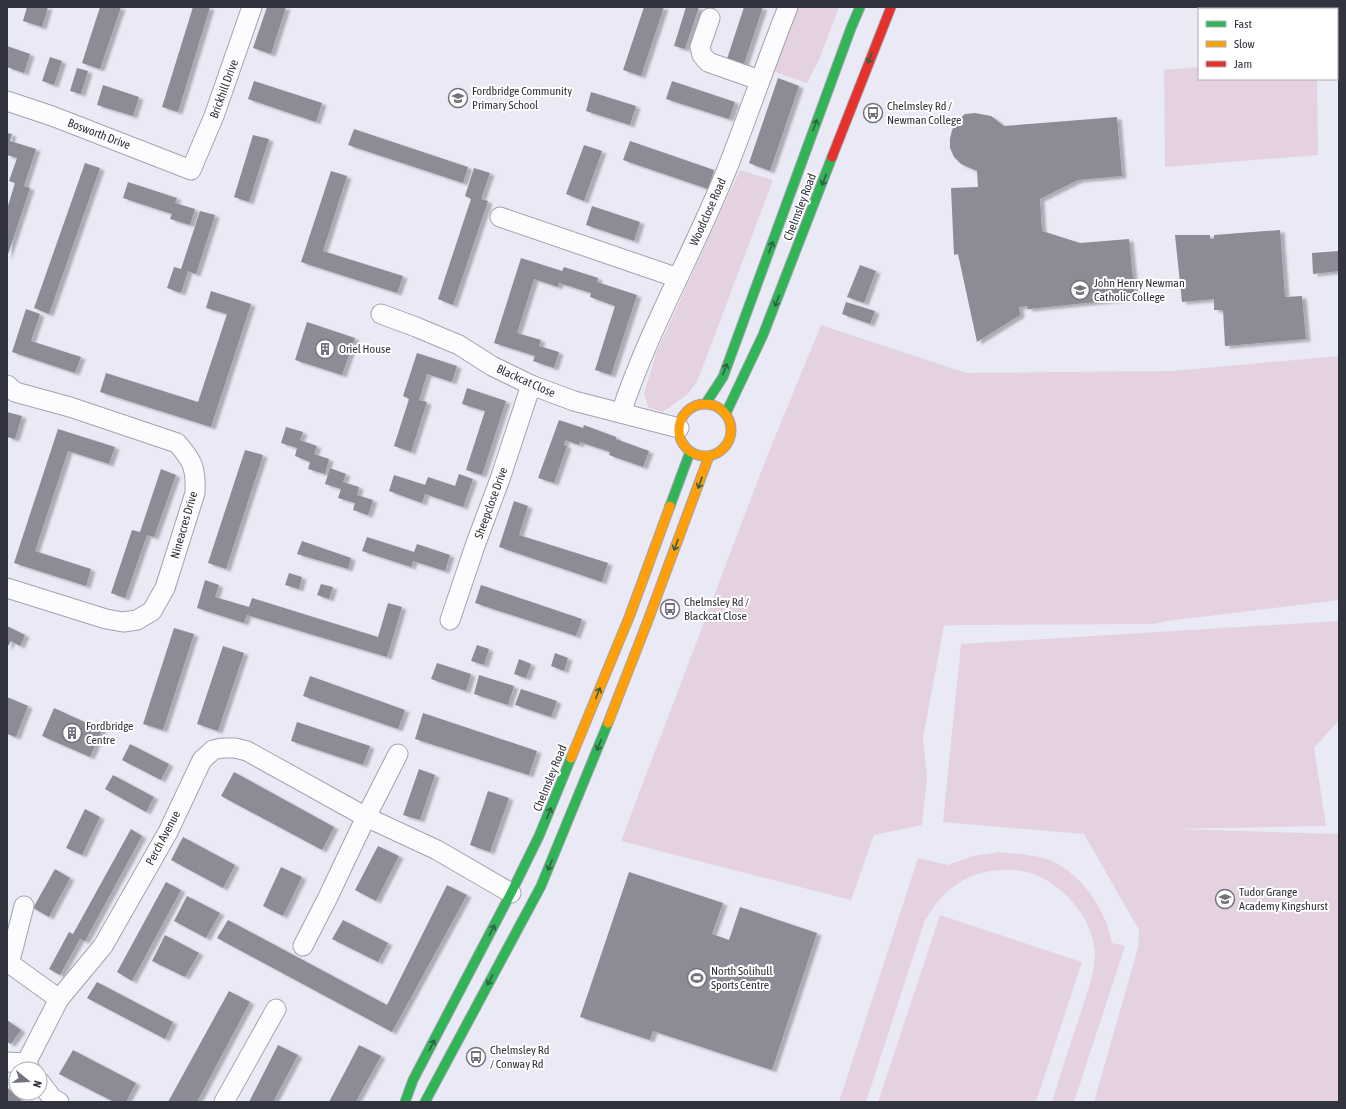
<svg xmlns="http://www.w3.org/2000/svg" width="1346" height="1109" font-family="'Asap Condensed',sans-serif">
<style>
.green{fill:#e4d2e1}
.building{fill:#8d8b95;filter:url(#shadow)}
.lines{fill:none;stroke-linecap:round;stroke-linejoin:round}
.street-casing{stroke:#a2a3ae;stroke-width:21}
.fast-casing{stroke:#a2a3ae;stroke-width:11}
.slow-casing{stroke:#a2a3ae;stroke-width:11}
.jam-casing{stroke:#a2a3ae;stroke-width:11}
.street{stroke:#fcfcfe;stroke-width:19}
.fast{stroke:#30b455;stroke-width:9}
.slow{stroke:#ff9f0a;stroke-width:9}
.jam{stroke:#e5322d;stroke-width:9}
.oneway{stroke:#316047}
.labels{text-anchor:middle;dominant-baseline:central;stroke-width:4;stroke-linejoin:round;paint-order:stroke}
.street-label{font-size:12px;fill:#31333f;stroke:#fff}
.poi-label{font-size:12px;fill:#31333f;stroke:#fff;text-anchor:start}
</style>
<defs>
<filter id="shadow"><feDropShadow dx="4.5" dy="2.5" stdDeviation="1" flood-color="#0004"/></filter>
</defs>
<rect width="100%" height="100%" fill="#e9eaf5"/>
<g class="green">
<polygon points="795,7 839,7 819,60 807,83 775,72"/>
<polygon points="1199,67 1199,79 1317,79 1318,155 1165,167 1164,70"/>
<polygon points="740,170 773,180 697,382 688,394 663,412 648,407 644,393 657,351"/>
<polygon points="821,325 966,373 1173,371 1339,356 1339,600 1167,621 1153,624 957,625 944,626 923,738 927,777 922,825 874,835 851,900 621,841 766,459"/>
<polygon points="1339,621 1339,720 1314,748 1326,826 1176,829 1339,834 1339,1102 1094,1102 1138,948 1139,930 1084,834 943,822 961,644"/>
<path d="M999,852c17,2 40,3 55,10 24,12 42,35 52,60 3,6 4,14 6,21l13,3 -51,156h-22c9,-29 18,-58 28,-87 6,-20 15,-40 15,-62 -2,-32 -27,-64 -57,-77 -22,-10 -55,-8 -76,5 -18,10 -26,23 -37,39l-59,182h-27l79,-244 30,7 25,-9z"/>
<polygon points="940,915 1082,962 1036,1102 878,1102"/>
</g>
<g class="building">
<polygon points="27,7 48,7 42,27 23,21"/>
<polygon points="100,7 121,7 100,69 82,63"/>
<polygon points="193,7 210,7 178,112 162,107"/>
<polygon points="267,7 286,7 271,54 253,48"/>
<polygon points="644,7 664,7 641,76 623,70"/>
<polygon points="686,7 699,7 685,49 674,46"/>
<polygon points="744,7 763,7 743,67 726,62"/>
<polygon points="7,46 30,54 24,73 7,67"/>
<polygon points="50,57 62,61 54,85 42,81"/>
<polygon points="77,68 88,71 81,94 70,91"/>
<polygon points="778,78 799,86 770,171 749,163"/>
<polygon points="254,81 322,103 316,122 248,99"/>
<polygon points="672,81 735,102 729,119 666,99"/>
<polygon points="103,85 139,97 133,116 97,105"/>
<polygon points="591,92 636,106 630,125 586,111"/>
<polygon points="975,113 991,116 1004,126 1117,117 1122,176 1078,180 1040,199 1042,231 1080,243 1129,239 1135,298 1028,309 1027,306 1019,307 1020,315 977,342 958,254 954,255 951,188 978,187 977,171 961,164 954,157 950,148 950,139 952,130 958,120 965,114"/>
<polygon points="354,129 468,167 463,183 348,145"/>
<polygon points="7,133 12,134 10,141 36,149 24,186 30,188 7,257 7,209 15,183 9,181 17,158 7,155"/>
<polygon points="253,135 269,139 249,202 234,197"/>
<polygon points="630,141 714,170 708,189 623,160"/>
<polygon points="584,145 602,151 584,201 566,194"/>
<polygon points="85,163 100,168 49,314 34,308"/>
<polygon points="474,168 490,173 481,199 488,201 453,305 438,299 471,199 465,196"/>
<polygon points="331,171 347,176 323,251 403,276 397,293 301,262"/>
<polygon points="128,182 177,198 175,203 195,209 190,225 170,219 172,214 123,198"/>
<polygon points="592,206 640,222 634,241 586,225"/>
<polygon points="200,211 215,215 196,274 188,271 181,293 167,288 174,267 181,269"/>
<polygon points="1280,230 1285,297 1302,296 1306,339 1225,346 1223,310 1214,310 1214,299 1182,302 1175,235 1210,235 1210,239 1214,239 1214,235"/>
<polygon points="1339,251 1339,271 1313,274 1312,253"/>
<polygon points="521,258 562,271 564,267 598,278 597,282 637,295 611,375 595,370 615,306 590,297 591,293 559,283 558,287 534,279 517,333 541,340 539,346 559,352 554,368 533,361 535,356 494,343"/>
<polygon points="860,265 876,271 864,303 847,297"/>
<polygon points="211,291 251,304 211,427 100,392 106,373 198,402 227,314 206,308"/>
<polygon points="846,302 875,311 870,324 842,314"/>
<polygon points="26,309 40,314 31,341 81,357 75,373 12,352"/>
<polygon points="307,322 355,338 342,375 295,360"/>
<polygon points="417,353 457,366 452,382 427,374 419,400 427,402 411,452 394,446 409,399 403,396"/>
<polygon points="467,388 506,401 482,475 466,470 485,411 462,404"/>
<polygon points="7,412 22,416 15,439 7,437"/>
<polygon points="559,420 583,428 584,425 616,437 616,439 649,451 643,467 609,455 610,452 580,442 579,445 565,440 564,445 567,446 554,483 538,478"/>
<polygon points="286,427 303,432 300,440 317,446 314,454 329,459 325,474 308,469 310,462 295,456 297,448 281,443"/>
<polygon points="58,429 115,447 109,464 68,451 35,551 91,569 86,586 14,563"/>
<polygon points="245,450 263,455 226,569 208,563"/>
<polygon points="330,468 346,474 343,482 359,487 357,495 373,500 368,515 353,510 355,503 338,498 341,489 325,484"/>
<polygon points="161,469 176,475 154,537 147,535 125,598 111,593 132,530 140,532"/>
<polygon points="459,474 473,479 463,507 425,494 422,503 389,491 394,475 425,485 428,477 455,486"/>
<polygon points="514,501 528,506 519,535 608,563 602,582 499,547"/>
<polygon points="367,537 414,552 417,544 450,555 445,571 413,561 411,567 362,551"/>
<polygon points="302,541 351,558 348,569 297,554"/>
<polygon points="289,573 302,577 299,589 285,585"/>
<polygon points="205,580 219,585 215,597 249,607 252,598 378,637 388,603 402,607 387,657 247,615 244,623 197,608"/>
<polygon points="321,584 333,587 329,599 317,595"/>
<polygon points="481,585 582,619 576,636 475,603"/>
<polygon points="7,626 25,635 20,646 11,641 7,648"/>
<polygon points="174,628 194,634 163,730 143,724"/>
<polygon points="477,645 489,649 484,665 471,661"/>
<polygon points="223,646 244,653 218,731 197,724"/>
<polygon points="555,653 568,658 564,671 551,666"/>
<polygon points="519,659 531,664 526,678 514,674"/>
<polygon points="437,663 471,674 466,691 431,679"/>
<polygon points="479,675 514,686 508,705 474,694"/>
<polygon points="310,676 405,710 398,729 303,696"/>
<polygon points="521,689 557,701 551,717 515,705"/>
<polygon points="7,697 28,706 16,737 7,734"/>
<polygon points="54,708 102,730 90,757 42,736"/>
<polygon points="423,713 537,751 529,775 415,739"/>
<polygon points="297,722 370,746 363,765 291,741"/>
<polygon points="130,744 169,764 161,780 122,760"/>
<polygon points="419,769 435,775 420,820 403,815"/>
<polygon points="234,772 334,827 322,850 221,796"/>
<polygon points="113,775 154,797 146,812 105,789"/>
<polygon points="488,791 509,798 490,852 470,845"/>
<polygon points="85,809 100,817 82,855 66,848"/>
<polygon points="131,829 142,836 85,941 80,939 60,975 49,969 69,932 73,934"/>
<polygon points="183,837 235,865 223,888 171,860"/>
<polygon points="378,846 399,856 376,901 355,890"/>
<polygon points="281,867 302,877 283,916 263,906"/>
<polygon points="55,869 70,878 49,917 33,908"/>
<polygon points="629,872 723,903 712,934 729,940 740,907 817,933 772,1070 653,1031 650,1040 580,1017"/>
<polygon points="166,882 181,890 132,981 117,972"/>
<polygon points="447,885 467,895 392,1032 217,938 228,920 387,1005"/>
<polygon points="187,896 220,913 206,938 174,921"/>
<polygon points="343,920 388,943 378,962 332,939"/>
<polygon points="165,935 199,953 185,977 152,961"/>
<polygon points="97,982 173,1022 165,1039 87,998"/>
<polygon points="229,991 250,1002 197,1102 168,1102"/>
<polygon points="7,1020 21,1030 11,1044 7,1042"/>
<polygon points="278,1045 298,1055 273,1102 249,1102"/>
<polygon points="359,1045 381,1056 360,1094 356,1102 329,1102"/>
<polygon points="73,1050 136,1083 126,1102 114,1102 59,1074"/>
<polygon points="7,1087 23,1102 7,1102"/>
</g>
<g class="lines">
<defs>
<g id="street">
<polyline points="710,18 700,47 702,55 708,62 759,80"/>
<polyline points="7,101 52,116 191,170 214,116 252,7"/>
<polyline points="500,217 678,278"/>
<polyline points="381,314 416,327 459,345 492,366 531,385 574,401 679,428"/>
<path d="M7,385l8,7 55,15 107,36c16,18 19,25 18,50l-30,95 -13,23 -15,9 -14,2 -17,-3 -99,-31"/>
<path d="M621,413c27,-82 71,-158 104,-239 22,-55 41,-112 63,-167"/>
<polyline points="450,620 476,543 500,479 531,385"/>
<polyline points="303,946 328,897 366,817 398,754"/>
<polyline points="9,963 13,949 24,906"/>
<polyline points="7,964 9,963 59,999"/>
<polyline points="7,1062 26,1063"/>
<polyline points="30,1069 26,1063 59,999 103,946 168,832 202,760 213,750 222,748 235,748 247,751 366,817 437,850 511,893"/>
<polyline points="40,1082 52,1098 59,1102"/>
<polyline points="224,1102 276,1009"/>
</g>
<g id="fast">
<polyline points="706,403 723,377 851,28 860,7"/>
<polyline points="726,413 763,335 832,157"/>
<polyline points="670,506 690,452"/>
<polyline points="405,1102 413,1080 511,893 539,836 571,758"/>
<polyline points="425,1102 541,886 608,723"/>
</g>
<g id="slow">
<circle cx="705" cy="430" r="26"/>
<polyline points="608,723 647,623 709,456"/>
<polyline points="571,758 630,615 670,506"/>
</g>
<polyline id="jam" points="832,157 891,7"/>
</defs>
<use href="#street" class="street-casing"/>
<use href="#fast" class="fast-casing"/>
<use href="#slow" class="slow-casing"/>
<use href="#jam" class="jam-casing"/>
<use href="#street" class="street"/>
<use href="#fast" class="fast"/>
<use href="#slow" class="slow"/>
<use href="#jam" class="jam"/>
</g>
<defs><path id="oneway-shaft" d="M-6 0H5M1.5-3L5.5 0L1.5 3" fill="none" stroke-width="1.6" stroke-linecap="round" stroke-linejoin="round"/></defs>
<g class="oneway">
<use href="#oneway-shaft" transform="translate(870 58) rotate(111)"/>
<use href="#oneway-shaft" transform="translate(815 125) rotate(-70)"/>
<use href="#oneway-shaft" transform="translate(824 180) rotate(111)"/>
<use href="#oneway-shaft" transform="translate(771 247) rotate(-70)"/>
<use href="#oneway-shaft" transform="translate(777 301) rotate(111)"/>
<use href="#oneway-shaft" transform="translate(725 369) rotate(-69)"/>
<use href="#oneway-shaft" transform="translate(700 483) rotate(110)"/>
<use href="#oneway-shaft" transform="translate(676 545) rotate(110)"/>
<use href="#oneway-shaft" transform="translate(598 693) rotate(-68)"/>
<use href="#oneway-shaft" transform="translate(599 745) rotate(112)"/>
<use href="#oneway-shaft" transform="translate(549 813) rotate(-68)"/>
<use href="#oneway-shaft" transform="translate(550 865) rotate(113)"/>
<use href="#oneway-shaft" transform="translate(492 930) rotate(-62)"/>
<use href="#oneway-shaft" transform="translate(490 980) rotate(118)"/>
<use href="#oneway-shaft" transform="translate(432 1045) rotate(-62)"/>
</g>
<defs>
<symbol id="school-ring" viewBox="-11 -11 22 22"><circle r="9.5" fill="#fff" stroke="#71737f" stroke-width="1.5"/><path d="M0-5L7-2L0 1L-7-2ZM-4 1L0 2.5L4 1V4Q0 6-4 4Z" fill="#71737f"/></symbol>
<symbol id="bus-ring" viewBox="-11 -11 22 22"><circle r="9.5" fill="#fff" stroke="#71737f" stroke-width="1.5"/><path d="M-5-6H5V4H4V6H2V4H-2V6H-4V4H-5ZM-3.5-4V0h7V-4ZM-3.5 1.2v1.5H-2V1.2ZM2 1.2v1.5H3.5V1.2Z" fill="#71737f"/></symbol>
<symbol id="building-ring" viewBox="-11 -11 22 22"><circle r="9.5" fill="#fff" stroke="#71737f" stroke-width="1.5"/><path d="M-4-6H4V6H1V3H-1V6H-4ZM-2.5-4.3h1.7v1.8h-1.7ZM.8-4.3h1.7v1.8H.8ZM-2.5-1h1.7V.8h-1.7ZM.8-1h1.7V.8H.8Z" fill="#71737f"/></symbol>
<symbol id="stadium-ring" viewBox="-11 -11 22 22"><circle r="9.5" fill="#fff" stroke="#71737f" stroke-width="1.5"/><path d="M0-5a6.5 5 0 1 0 0 10a6.5 5 0 1 0 0-10ZM-3.5-1.8h7v3.6h-7Z" fill="#71737f"/></symbol>
</defs>
<g fill-rule="evenodd">
<use href="#school-ring" x="447" y="87" width="22" height="22"/>
<use href="#bus-ring" x="862" y="102" width="22" height="22"/>
<use href="#school-ring" x="1069" y="279" width="22" height="22"/>
<use href="#building-ring" x="314" y="338" width="22" height="22"/>
<use href="#bus-ring" x="659" y="598" width="22" height="22"/>
<use href="#building-ring" x="61" y="722" width="22" height="22"/>
<use href="#school-ring" x="1214" y="888" width="22" height="22"/>
<use href="#stadium-ring" x="686" y="967" width="22" height="22"/>
<use href="#bus-ring" x="465" y="1046" width="22" height="22"/>
</g>
<g class="labels">
<g class="street-label">
<text transform="translate(224 89) rotate(-70)">Brickhill Drive</text>
<text transform="translate(99 134) rotate(21)">Bosworth Drive</text>
<text transform="translate(800 207) rotate(-69)">Chelmsley Road</text>
<text transform="translate(708 212) rotate(-66)">Woodclose Road</text>
<text transform="translate(526 381) rotate(24)">Blackcat Close</text>
<text transform="translate(491 503) rotate(-70)">Sheepclose Drive</text>
<text transform="translate(184 525) rotate(-74)">Nineacres Drive</text>
<text transform="translate(550 778) rotate(-68)">Chelmsley Road</text>
<text transform="translate(163 838) rotate(-62)">Perch Avenue</text>
</g>
<g class="poi-label">
<text x="472" y="91">Fordbridge Community<tspan x="472" dy="14">Primary School</tspan></text>
<text x="887" y="106">Chelmsley Rd /<tspan x="887" dy="14">Newman College</tspan></text>
<text x="1094" y="283">John Henry Newman<tspan x="1094" dy="14">Catholic College</tspan></text>
<text x="339" y="349">Oriel House</text>
<text x="684" y="602">Chelmsley Rd /<tspan x="684" dy="14">Blackcat Close</tspan></text>
<text x="86" y="726">Fordbridge<tspan x="86" dy="14">Centre</tspan></text>
<text x="1239" y="892">Tudor Grange<tspan x="1239" dy="14">Academy Kingshurst</tspan></text>
<text x="711" y="971">North Solihull<tspan x="711" dy="14">Sports Centre</tspan></text>
<text x="490" y="1050">Chelmsley Rd<tspan x="490" dy="14">/ Conway Rd</tspan></text>
</g>
</g>
<rect width="1346" height="1109" fill="none" stroke="#31333f" stroke-width="16"/>
<rect x="1198" y="8" width="140" height="72" fill="#ffffff" stroke="#adadb2"/>
<rect x="1206" y="21" width="20" height="6" fill="#30b455" stroke="#adadb2"/>
<text x="1234" y="28" font-size="12" fill="#31333f">Fast</text>
<rect x="1206" y="41" width="20" height="6" fill="#ff9f0a" stroke="#adadb2"/>
<text x="1234" y="48" font-size="12" fill="#31333f">Slow</text>
<rect x="1206" y="61" width="20" height="6" fill="#e5322d" stroke="#adadb2"/>
<text x="1234" y="68" font-size="12" fill="#31333f">Jam</text>
<g transform="translate(28 1081) rotate(108)"><circle r="19" fill="#ffffff" stroke="#adadb2"/>
<path d="M0-3L7 15L0 10L-7 15Z" fill="#71737f"/>
<text y="-6" font-size="11" font-weight="bold" text-anchor="middle" fill="#31333f">N</text>
</g>
</svg>
